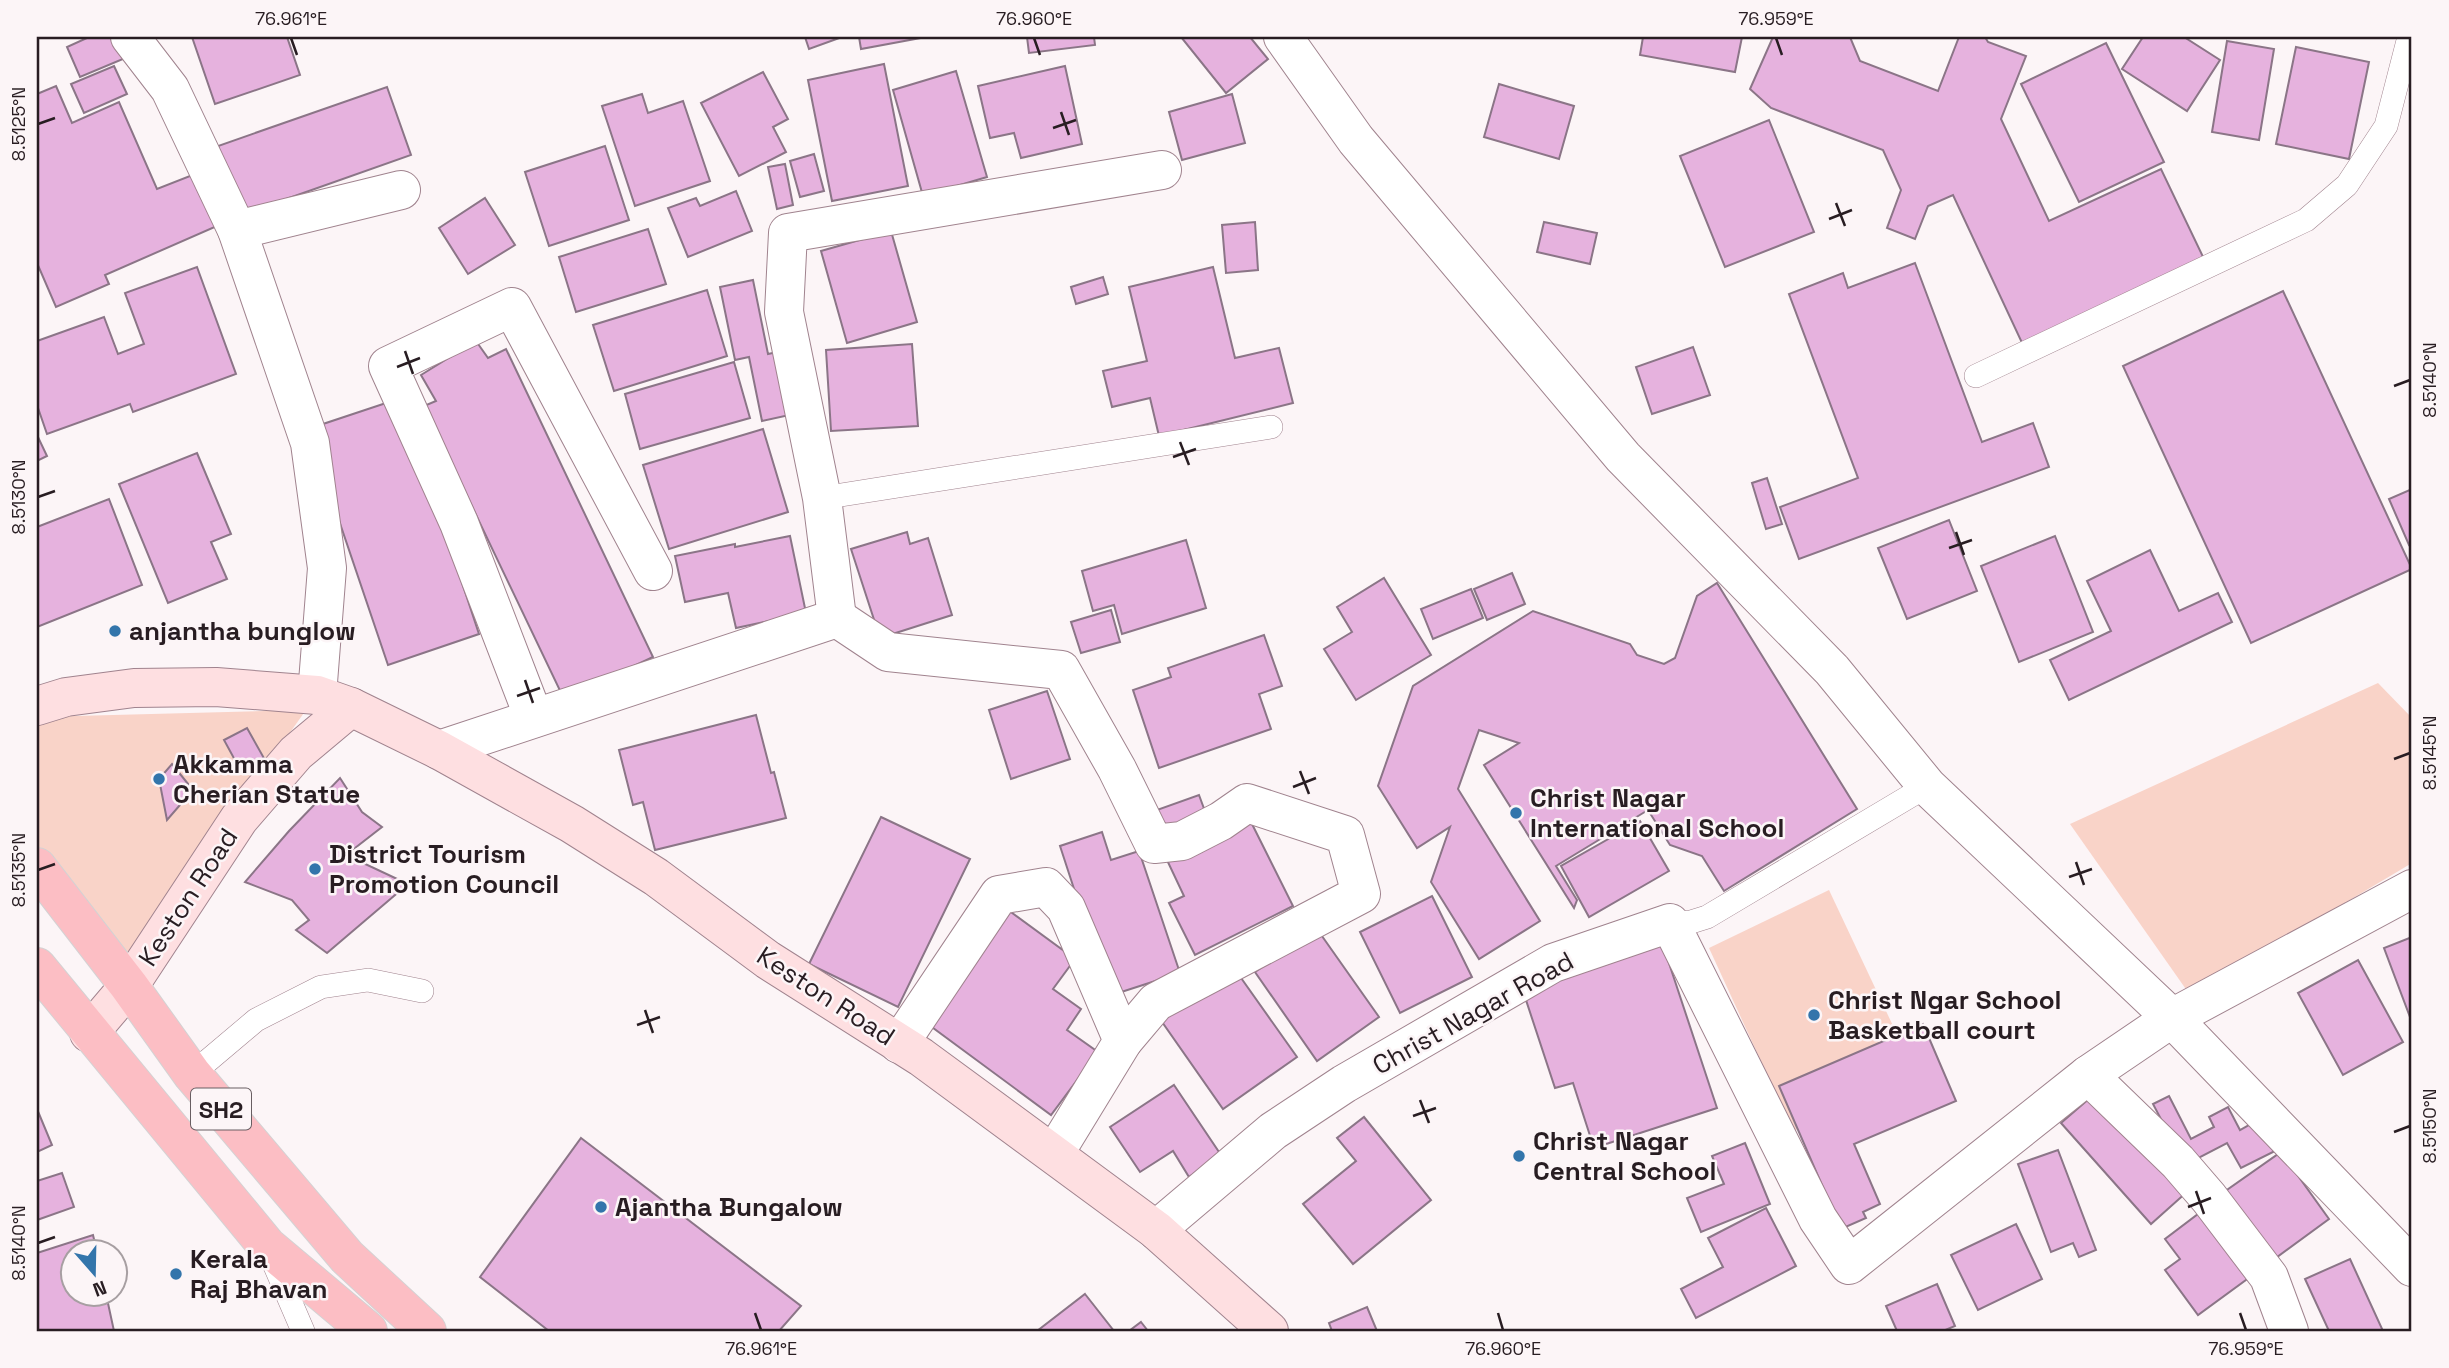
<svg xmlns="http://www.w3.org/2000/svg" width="2449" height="1368" font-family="'Space Grotesk',sans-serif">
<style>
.green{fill:#f9d3c8}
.building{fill:#e6b2de;stroke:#8b7587;stroke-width:2}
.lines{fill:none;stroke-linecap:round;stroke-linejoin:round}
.lane-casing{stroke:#a0838e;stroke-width:24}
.street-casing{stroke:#a0838e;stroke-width:40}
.secondary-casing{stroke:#a0838e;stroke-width:40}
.primary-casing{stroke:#d4d2d3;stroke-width:40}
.lane{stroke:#fff;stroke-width:23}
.street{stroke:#fff;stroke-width:38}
.secondary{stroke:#fedfe1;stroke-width:38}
.primary{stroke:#fcbec4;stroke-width:38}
.ticks{fill:none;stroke:#281d22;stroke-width:2.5}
.poi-dot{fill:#3375ab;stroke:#fcf5f7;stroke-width:2.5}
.labels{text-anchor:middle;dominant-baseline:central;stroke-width:5;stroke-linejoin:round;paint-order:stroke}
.shield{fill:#fcf5f7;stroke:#685e62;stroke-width:2}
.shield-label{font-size:24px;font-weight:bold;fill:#281d22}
.poi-label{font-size:26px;font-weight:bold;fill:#281d22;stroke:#fcf5f7;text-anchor:start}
.street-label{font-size:26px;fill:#281d22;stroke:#fcf5f7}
.neatline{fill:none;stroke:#281d22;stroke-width:2.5}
.ticks-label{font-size:18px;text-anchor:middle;fill:#281d22}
</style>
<rect width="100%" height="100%" fill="#fcf5f7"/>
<g class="green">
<polygon points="2378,683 2412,718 2412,863 2190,995 2070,824"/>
<polygon points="306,710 123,968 37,848 37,717"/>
<polygon points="1829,890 1919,1081 1793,1131 1709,948"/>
</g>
<g class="building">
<polygon points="89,37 114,37 123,59 80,77 67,47"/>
<polygon points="192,37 287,37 300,75 215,104"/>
<polygon points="805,37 842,37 809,49"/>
<polygon points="859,37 926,37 861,49"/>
<polygon points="1027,37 1094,37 1095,45 1029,53"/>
<polygon points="1181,37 1250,37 1268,59 1226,93"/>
<polygon points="1643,37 1742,37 1735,72 1640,55"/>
<polygon points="1773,37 1850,37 1860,61 1938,91 1959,37 1985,37 1988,42 2026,56 2001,119 2049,221 2161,169 2205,261 2023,345 1953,195 1928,206 1915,239 1887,228 1901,190 1883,150 1771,108 1750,89"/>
<polygon points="2143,37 2184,37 2220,60 2187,111 2122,69"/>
<polygon points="2227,41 2274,49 2259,140 2212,132"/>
<polygon points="2106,43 2164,162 2079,202 2021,84"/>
<polygon points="2296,47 2369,62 2349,159 2276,144"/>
<polygon points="884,64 908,186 832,201 808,80"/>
<polygon points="114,66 127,94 84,113 71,84"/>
<polygon points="1065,66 1082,144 1021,158 1014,133 990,138 978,86"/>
<polygon points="956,71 987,177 923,196 893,90"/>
<polygon points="763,72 788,119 773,127 786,152 739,176 701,103"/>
<polygon points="1499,84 1574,106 1559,159 1484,137"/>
<polygon points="56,86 72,123 119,102 157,189 195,174 217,226 105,275 109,284 56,307 37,263 37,94"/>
<polygon points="387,87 411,155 241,215 218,146"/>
<polygon points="642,94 648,113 683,101 710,181 635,206 602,106"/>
<polygon points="1232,94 1245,143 1182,160 1169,112"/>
<polygon points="1769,120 1814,232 1725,267 1680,156"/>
<polygon points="605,146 629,220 549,246 525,172"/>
<polygon points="814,154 824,191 800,197 790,161"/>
<polygon points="785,164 793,205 777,209 768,167"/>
<polygon points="736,191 752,231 688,257 668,208 696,198 700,206"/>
<polygon points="485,198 515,245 468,274 439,228"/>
<polygon points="1255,222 1258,270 1226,273 1222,225"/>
<polygon points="1544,222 1597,233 1590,264 1537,252"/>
<polygon points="648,229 666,284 576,312 559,257"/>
<polygon points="891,231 917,322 847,343 821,251"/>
<polygon points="1915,263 1982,442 2033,423 2049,467 1799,559 1780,507 1858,478 1789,294 1843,273 1848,288"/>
<polygon points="197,267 236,374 133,412 130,404 47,434 37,405 37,341 104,317 118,354 144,344 125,293"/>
<polygon points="1213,267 1235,358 1279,348 1293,403 1159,436 1150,398 1112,407 1103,371 1147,361 1129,287"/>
<polygon points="1103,277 1108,294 1076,304 1071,287"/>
<polygon points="753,280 768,354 782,351 794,414 762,421 749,357 735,360 720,287"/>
<polygon points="707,290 727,356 614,391 593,325"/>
<polygon points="2283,291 2412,569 2251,643 2123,366"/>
<polygon points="476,341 488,358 506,349 653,657 564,699 424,406 436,401 421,375"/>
<polygon points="912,344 918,426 831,431 826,350"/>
<polygon points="1693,347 1710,395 1652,414 1636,367"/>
<polygon points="734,362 750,418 640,449 625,394"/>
<polygon points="401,398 479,634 388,665 308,429"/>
<polygon points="763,429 788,512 669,549 643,465"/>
<polygon points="37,435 47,456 37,461"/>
<polygon points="197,453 231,534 211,542 227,579 168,603 119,484"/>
<polygon points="1767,478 1782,524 1766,529 1752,483"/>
<polygon points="2412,489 2412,543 2409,545 2389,499"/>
<polygon points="109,499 142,585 37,627 37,527"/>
<polygon points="1949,520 1977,591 1907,619 1878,548"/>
<polygon points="907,532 910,544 928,538 952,615 880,638 851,549"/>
<polygon points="790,536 806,613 736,628 728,593 685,602 675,556 735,544 735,547"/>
<polygon points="2055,536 2093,632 2019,662 1981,566"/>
<polygon points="1186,540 1206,608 1122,634 1114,605 1093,611 1082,571"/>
<polygon points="2150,550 2179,611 2218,593 2232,622 2069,700 2050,660 2111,631 2087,581"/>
<polygon points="1512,573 1525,604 1487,620 1474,589"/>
<polygon points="1384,578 1431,655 1356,700 1324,649 1352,632 1337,607"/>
<polygon points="1717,583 1857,809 1724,891 1702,856 1670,845 1648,810 1556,866 1577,900 1574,908 1484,765 1519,743 1479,730 1458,789 1540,921 1479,959 1431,882 1450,827 1417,848 1378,786 1413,686 1533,611 1630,644 1637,655 1664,664 1675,658 1697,596"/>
<polygon points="1471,589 1483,618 1433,639 1421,609"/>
<polygon points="1111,610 1120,642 1081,653 1071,622"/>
<polygon points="1264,635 1282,686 1259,694 1271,729 1159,768 1133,690 1171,677 1168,668"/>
<polygon points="1047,691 1070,759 1011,779 989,710"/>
<polygon points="756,715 771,773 774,772 786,818 655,850 643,802 633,805 619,750"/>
<polygon points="247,728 265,760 242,773 224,740"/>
<polygon points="172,764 193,790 167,820 159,779"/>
<polygon points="340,778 362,812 382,827 346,855 408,884 327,953 296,930 309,920 292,900 245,882 289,831"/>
<polygon points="1199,795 1210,825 1165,841 1154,811"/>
<polygon points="881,817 970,859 898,1007 809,964"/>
<polygon points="1249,818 1293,906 1195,955 1169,903 1184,896 1166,858"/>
<polygon points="1640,821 1669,871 1589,917 1561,866"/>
<polygon points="1102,832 1111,860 1139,851 1180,973 1109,996 1060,846"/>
<polygon points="1432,896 1472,977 1400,1013 1360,932"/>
<polygon points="1004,907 1075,959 1053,989 1081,1009 1067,1030 1098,1052 1051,1115 921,1019"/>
<polygon points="1317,929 1379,1017 1317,1061 1255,972"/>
<polygon points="2412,937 2412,1016 2410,1017 2384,948"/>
<polygon points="1662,942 1717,1108 1594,1148 1573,1083 1555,1088 1522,988"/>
<polygon points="2358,960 2403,1042 2343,1075 2298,993"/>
<polygon points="1234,968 1297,1057 1223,1109 1160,1019"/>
<polygon points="1923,1024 1956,1101 1854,1144 1880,1204 1863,1212 1866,1218 1841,1229 1779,1086"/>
<polygon points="1174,1085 1221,1155 1189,1177 1173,1151 1140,1172 1110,1127"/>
<polygon points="2098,1091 2188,1191 2151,1224 2061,1123"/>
<polygon points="2169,1096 2191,1139 2214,1127 2209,1117 2228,1107 2240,1130 2265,1116 2281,1148 2241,1168 2227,1143 2185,1165 2153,1104"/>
<polygon points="37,1109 52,1145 37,1152"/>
<polygon points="1364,1117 1431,1200 1353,1264 1303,1204 1356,1161 1337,1138"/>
<polygon points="581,1138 801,1306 779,1331 549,1331 480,1277"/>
<polygon points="1745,1143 1770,1204 1701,1232 1687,1198 1724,1184 1712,1156"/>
<polygon points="2058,1150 2096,1250 2079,1257 2073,1243 2051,1252 2018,1164"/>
<polygon points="2281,1152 2329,1219 2273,1260 2224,1192"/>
<polygon points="62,1173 74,1207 37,1220 37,1181"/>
<polygon points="1766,1208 1796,1266 1696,1318 1681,1289 1723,1267 1708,1238"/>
<polygon points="2202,1211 2250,1277 2198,1315 2165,1270 2180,1259 2165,1239"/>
<polygon points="2016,1224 2042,1279 1978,1310 1951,1255"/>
<polygon points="93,1235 97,1252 74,1252 74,1294 106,1294 114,1331 37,1331 37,1253"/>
<polygon points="2350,1259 2383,1331 2329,1331 2305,1279"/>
<polygon points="1937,1284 1955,1326 1943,1331 1897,1331 1886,1306"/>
<polygon points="1085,1294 1114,1331 1037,1331"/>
<polygon points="1367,1307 1377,1331 1332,1331 1329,1323"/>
<polygon points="1141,1322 1148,1331 1129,1331"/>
</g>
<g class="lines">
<defs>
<g id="lane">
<polyline points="1976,376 2306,220 2347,185 2386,126 2409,37"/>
<polyline points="822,498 1271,427"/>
<polyline points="1670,923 1691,922 1707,917 1927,786"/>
<polyline points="192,1074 256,1020 321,987 368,980 422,991"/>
<polyline points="272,1259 303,1331"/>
</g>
<g id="street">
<polyline points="130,37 170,89 237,230 310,443 327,568 317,695"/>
<polyline points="1283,37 1356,140 1623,457 1832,670 1927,786 2172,1018 2412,1267"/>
<polyline points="237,230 401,190"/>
<polyline points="837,618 888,652 1061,670 1117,769 1154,844 1182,841 1221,821 1247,803 1345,835 1361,894 1156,1002 1123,1041"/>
<polyline points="534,718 459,523 388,366 512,307 653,571"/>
<polyline points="439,750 837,618 822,498 784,312 788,233 1162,170"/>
<polyline points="899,1044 999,895 1046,887 1066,908 1123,1041 1054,1154"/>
<polyline points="2088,1075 2178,1162 2209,1198 2269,1277 2289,1331"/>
<polyline points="1156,1230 1273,1131 1344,1084 1553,963 1670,923 1818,1219 1849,1265 2088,1075 2172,1018 2412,889"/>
</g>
<g id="secondary">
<polyline points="37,706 66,697 134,688 216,687 317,695 351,707 439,750 572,824 656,877 768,960 921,1057 1156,1230 1269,1331"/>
<polyline points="89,1033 129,986 239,819 296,753 351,707"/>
</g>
<g id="primary">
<polyline points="37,867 129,986 192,1074 347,1257 427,1331"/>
<polyline points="37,967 267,1246 368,1331"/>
</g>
</defs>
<use href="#lane" class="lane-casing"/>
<use href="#street" class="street-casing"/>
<use href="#secondary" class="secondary-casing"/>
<use href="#primary" class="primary-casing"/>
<use href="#lane" class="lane"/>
<use href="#street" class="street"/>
<use href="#secondary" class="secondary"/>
<use href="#primary" class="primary"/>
</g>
<path class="ticks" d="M291,38l6,17M1034,38l6,17M1776,38l6,17M1061,112l8,23M38,124l17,-6M1053,128l23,-8M1836,203l9,23M1829,219l23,-9M405,351l8,23M397,367l23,-9M2394,386l16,-6M1180,442l9,23M1173,457l23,-8M38,497l17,-6M1956,532l8,23M1949,548l23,-8M525,680l8,23M517,696l23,-8M2394,759l16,-6M1300,771l9,23M1293,787l23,-9M2076,862l8,23M38,870l17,-6M2069,877l23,-8M645,1010l8,23M637,1025l23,-8M1420,1100l9,23M1413,1116l23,-8M2394,1132l16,-6M2196,1191l8,23M2188,1207l23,-9M38,1243l17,-6M755,1313l6,17M1498,1313l5,17M2240,1313l6,17"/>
<g class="poi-dot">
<circle cx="115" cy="631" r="7"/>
<circle cx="159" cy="779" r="7"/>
<circle cx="1516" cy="813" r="7"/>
<circle cx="315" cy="869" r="7"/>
<circle cx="1814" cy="1015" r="7"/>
<circle cx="1519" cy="1156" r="7"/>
<circle cx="601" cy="1207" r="7"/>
<circle cx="176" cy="1274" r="7"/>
</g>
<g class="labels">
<rect class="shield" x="191" y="1088.5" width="60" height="41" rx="5"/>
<g class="shield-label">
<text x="221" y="1109">SH2</text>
</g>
<g class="poi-label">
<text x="129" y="631">anjantha bunglow</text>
<text x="173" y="764">Akkamma<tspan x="173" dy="30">Cherian Statue</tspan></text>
<text x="1530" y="798">Christ Nagar<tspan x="1530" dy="30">International School</tspan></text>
<text x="329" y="854">District Tourism<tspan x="329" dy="30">Promotion Council</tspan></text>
<text x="1828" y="1000">Christ Ngar School<tspan x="1828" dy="30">Basketball court</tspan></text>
<text x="1533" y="1141">Christ Nagar<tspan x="1533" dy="30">Central School</tspan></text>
<text x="615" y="1207">Ajantha Bungalow</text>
<text x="190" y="1259">Kerala<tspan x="190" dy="30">Raj Bhavan</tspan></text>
</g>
<g class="street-label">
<text transform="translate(188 897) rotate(-57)">Keston Road</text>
<text transform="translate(826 996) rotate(33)">Keston Road</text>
<text transform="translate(1473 1013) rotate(-29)">Christ Nagar Road</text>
</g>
</g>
<rect width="2449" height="1368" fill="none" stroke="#fcf5f7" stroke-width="77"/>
<g transform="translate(94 1273) rotate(160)"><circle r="33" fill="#fcf5f7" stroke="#a79fa2" stroke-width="2"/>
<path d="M0-5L12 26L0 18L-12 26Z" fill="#3375ab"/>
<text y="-10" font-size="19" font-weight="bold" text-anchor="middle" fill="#281d22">N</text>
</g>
<rect x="38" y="38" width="2372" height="1292" class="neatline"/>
<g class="ticks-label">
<text x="291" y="25">76.961°E</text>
<text x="1034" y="25">76.960°E</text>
<text x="1776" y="25">76.959°E</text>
<text transform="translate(19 124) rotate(-90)" y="6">8.5125°N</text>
<text transform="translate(2430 380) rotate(-90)" y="6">8.5140°N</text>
<text transform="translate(19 497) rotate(-90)" y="6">8.5130°N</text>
<text transform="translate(2430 753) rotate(-90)" y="6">8.5145°N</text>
<text transform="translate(19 870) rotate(-90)" y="6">8.5135°N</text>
<text transform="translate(2430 1126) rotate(-90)" y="6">8.5150°N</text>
<text transform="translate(19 1243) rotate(-90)" y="6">8.5140°N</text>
<text x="761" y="1355">76.961°E</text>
<text x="1503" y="1355">76.960°E</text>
<text x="2246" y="1355">76.959°E</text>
</g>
</svg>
